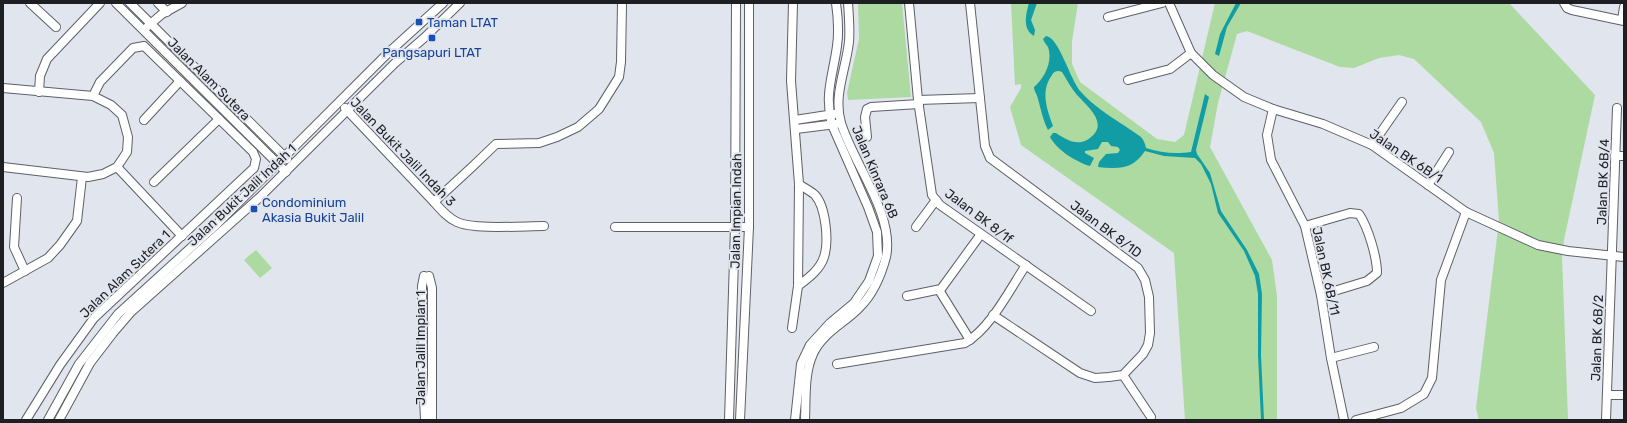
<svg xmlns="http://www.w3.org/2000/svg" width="1627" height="423" font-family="Rubik,sans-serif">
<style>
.green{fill:#acdaa0}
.water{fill:#129da5}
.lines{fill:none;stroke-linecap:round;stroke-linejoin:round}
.minor-casing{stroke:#5c6067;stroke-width:10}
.minor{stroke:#fff;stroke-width:8}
.transit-dot{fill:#1a4fb4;stroke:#e1e5ee;stroke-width:1.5}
.labels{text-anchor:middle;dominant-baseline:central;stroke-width:4;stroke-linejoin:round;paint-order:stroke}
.transit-label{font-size:13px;fill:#164399;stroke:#e1e5ee;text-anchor:start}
.street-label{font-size:13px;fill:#1e1f23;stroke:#e1e5ee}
</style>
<rect width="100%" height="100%" fill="#e1e5ee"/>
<g class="green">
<polygon points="858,3 902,3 911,97 848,100 847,93 859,39"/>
<polygon points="1011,3 1078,3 1072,41 1072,64 1080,82 1157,139 1175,142 1184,135 1215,3 1509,3 1595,95 1564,240 1562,256 1568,420 1479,420 1476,408 1499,221 1494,153 1481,122 1414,59 1399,55 1379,58 1354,68 1340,67 1247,31 1237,34 1218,103 1210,147 1272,260 1277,296 1277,420 1185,420 1174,253 1021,145 1010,107 1021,88 1021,84 1015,85"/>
<polygon points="256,250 272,268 260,278 244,260"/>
</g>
<g class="water">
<path d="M1029,3h8l-6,17 4,10 -1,6c-12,-7 -8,-22 -5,-33z"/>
<polygon points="1236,3 1241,3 1227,27 1219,56 1215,54 1220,34"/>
<path d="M1046,36c13,1 24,44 35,56 11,13 30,25 44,34 5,4 11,7 16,11 3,3 4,7 5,11 16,5 28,6 45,4l14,-58 4,3 -13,53 1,4 13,19 11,38 26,39 12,24 3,20 -1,61 3,65h-3l-3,-65v-61l-3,-18 -11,-25 -26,-38 -7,-29 -10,-20 -6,-6 -31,-2 -19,-5c-13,19 -26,18 -47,16l1,-5 7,-8 12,-1 2,-3 -2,-3 -7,-1 -3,-4h-6l-4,7 -13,2v2l9,5 -4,8c-14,-4 -33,-16 -40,-29l3,-4h3c9,6 20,13 31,7 24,-15 2,-32 -10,-45 -6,-7 -10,-15 -15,-23 -4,-2 -8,-1 -10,3 -12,16 -5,35 1,51l-5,4c-5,-10 -7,-20 -10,-31 -1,-5 -4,-8 -4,-12 11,-9 19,-26 14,-40 -2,-3 -4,-5 -5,-8z"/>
</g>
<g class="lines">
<defs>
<g id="minor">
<polyline points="30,3 56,27"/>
<polyline points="116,3 286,172"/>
<polyline points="130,3 287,159"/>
<polyline points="158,3 167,12"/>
<polyline points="909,3 918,100 932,195 940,205 1091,311"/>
<polyline points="970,3 985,146 990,158 1138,268 1145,280 1149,297 1150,333 1148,345 1143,354 1123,375 1109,377 1095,378 1080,373 993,315"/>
<polyline points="1169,3 1191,53 1213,75 1244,97 1273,109 1323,124 1372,145 1466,212 1538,245 1568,251 1624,257"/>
<polyline points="1564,3 1567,8 1572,10 1624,21"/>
<polyline points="1108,17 1162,3"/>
<polyline points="1622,20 1624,7"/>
<polyline points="148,26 162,14 182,3"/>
<polyline points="1128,80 1170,69 1191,53"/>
<polyline points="3,88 93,96 111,105 122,115 128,137 127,152 117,167 103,174 88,177 3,167"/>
<polyline points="39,92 40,76 47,59 100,3"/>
<polyline points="918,100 980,98"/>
<path d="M345,108l89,94c7,8 14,16 23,20 17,8 66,4 87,4"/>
<polyline points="1273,109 1267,135 1271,160 1305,226 1321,295 1331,358 1344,420"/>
<polyline points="144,120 180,81"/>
<polyline points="795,120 834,114"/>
<polyline points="796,129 836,124"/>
<polyline points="867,137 865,117 867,109 871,107 919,104"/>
<polyline points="1372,145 1402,102"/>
<polyline points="1615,156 1624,156"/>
<polyline points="117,167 182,236"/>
<polyline points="154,182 219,119"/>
<polyline points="1428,185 1449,152"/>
<polyline points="17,198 14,247 25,271"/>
<polyline points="434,202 472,167 496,144 539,143 557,137 578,127 599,109 619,77 621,62 622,3"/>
<path d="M1305,226l45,-13 9,1c9,13 18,43 18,59l-10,8 -46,14"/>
<polyline points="615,227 749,227"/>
<polyline points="916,227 936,200"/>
<polyline points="424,276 422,286 423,375 425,420"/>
<polyline points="429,276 432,288 432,420"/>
<polyline points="3,283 48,258 60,245 77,221 82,177"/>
<path d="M798,286c9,-7 22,-16 26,-29 5,-15 2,-50 -9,-62 -4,-4 -11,-7 -16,-11"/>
<polyline points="939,290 970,340"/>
<polyline points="907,296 941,289 981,234"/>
<polyline points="792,328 798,286 799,184 791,81 793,3"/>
<polyline points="1331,358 1374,347"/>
<path d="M837,364l128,-21c26,-15 45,-54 61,-78"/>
<polyline points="1123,375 1151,417"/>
<polyline points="1607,395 1624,395"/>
<polyline points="26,420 60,365 94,318 254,168 256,159 253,152 144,46 133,48 100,82 93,96"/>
<polyline points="48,420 79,364 118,314 217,224 387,54 443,3"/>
<polyline points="59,420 90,363 113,333 131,312 259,198 395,63 424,38 460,3"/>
<polyline points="729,420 735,227 736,3"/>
<polyline points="740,420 749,227 749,3"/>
<path d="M795,420l6,-56 9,-19 20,-22 24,-20 15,-22 9,-25 -1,-24 -9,-25 -36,-82c-8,-31 1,-49 5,-79 2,-14 1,-29 -1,-43"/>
<path d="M805,420c1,-21 -1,-47 8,-66 9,-21 32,-31 47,-47 14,-14 21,-31 26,-50 9,-42 -33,-94 -45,-134 -8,-27 5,-54 8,-81 1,-12 0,-26 -1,-39"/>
<polyline points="1356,420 1401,408 1424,394 1432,378 1441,280 1466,212"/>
<polyline points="1606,420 1617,108"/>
</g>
</defs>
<use href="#minor" class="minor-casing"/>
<use href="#minor" class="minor"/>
</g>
<g class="transit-dot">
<rect x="415" y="18" width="8" height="8" rx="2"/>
<rect x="428" y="34" width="8" height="8" rx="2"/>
<rect x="250" y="205" width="8" height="8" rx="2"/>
</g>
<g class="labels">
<g class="transit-label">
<text x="427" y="22">Taman LTAT</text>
<text x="432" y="52" text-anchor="middle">Pangsapuri LTAT</text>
<text x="262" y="202">Condominium<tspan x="262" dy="15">Akasia Bukit Jalil</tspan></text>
</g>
<g class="street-label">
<text transform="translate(209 79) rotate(45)">Jalan Alam Sutera</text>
<text transform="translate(403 152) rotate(46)">Jalan Bukit Jalil Indah 3</text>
<text transform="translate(1406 156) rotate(34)">Jalan BK 6B/1</text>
<text transform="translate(875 172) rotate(67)">Jalan Kinrara 6B</text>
<text transform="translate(1603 182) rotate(-88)">Jalan BK 6B/4</text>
<text transform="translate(242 195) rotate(-43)">Jalan Bukit Jalil Indah 1</text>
<text transform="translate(736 211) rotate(-89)">Jalan Impian Indah</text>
<text transform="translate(979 216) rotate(37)">Jalan BK 8/1f</text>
<text transform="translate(1106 229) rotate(37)">Jalan BK 8/1D</text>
<text transform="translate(1326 271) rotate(78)">Jalan BK 6B/11</text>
<text transform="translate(125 274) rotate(-44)">Jalan Alam Sutera 1</text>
<text transform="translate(1597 338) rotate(-88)">Jalan BK 6B/2</text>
<text transform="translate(420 348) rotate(-90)">Jalan Jalil Impian 1</text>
</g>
</g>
<rect width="1627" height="423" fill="none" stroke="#1e1f23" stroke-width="8"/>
</svg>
